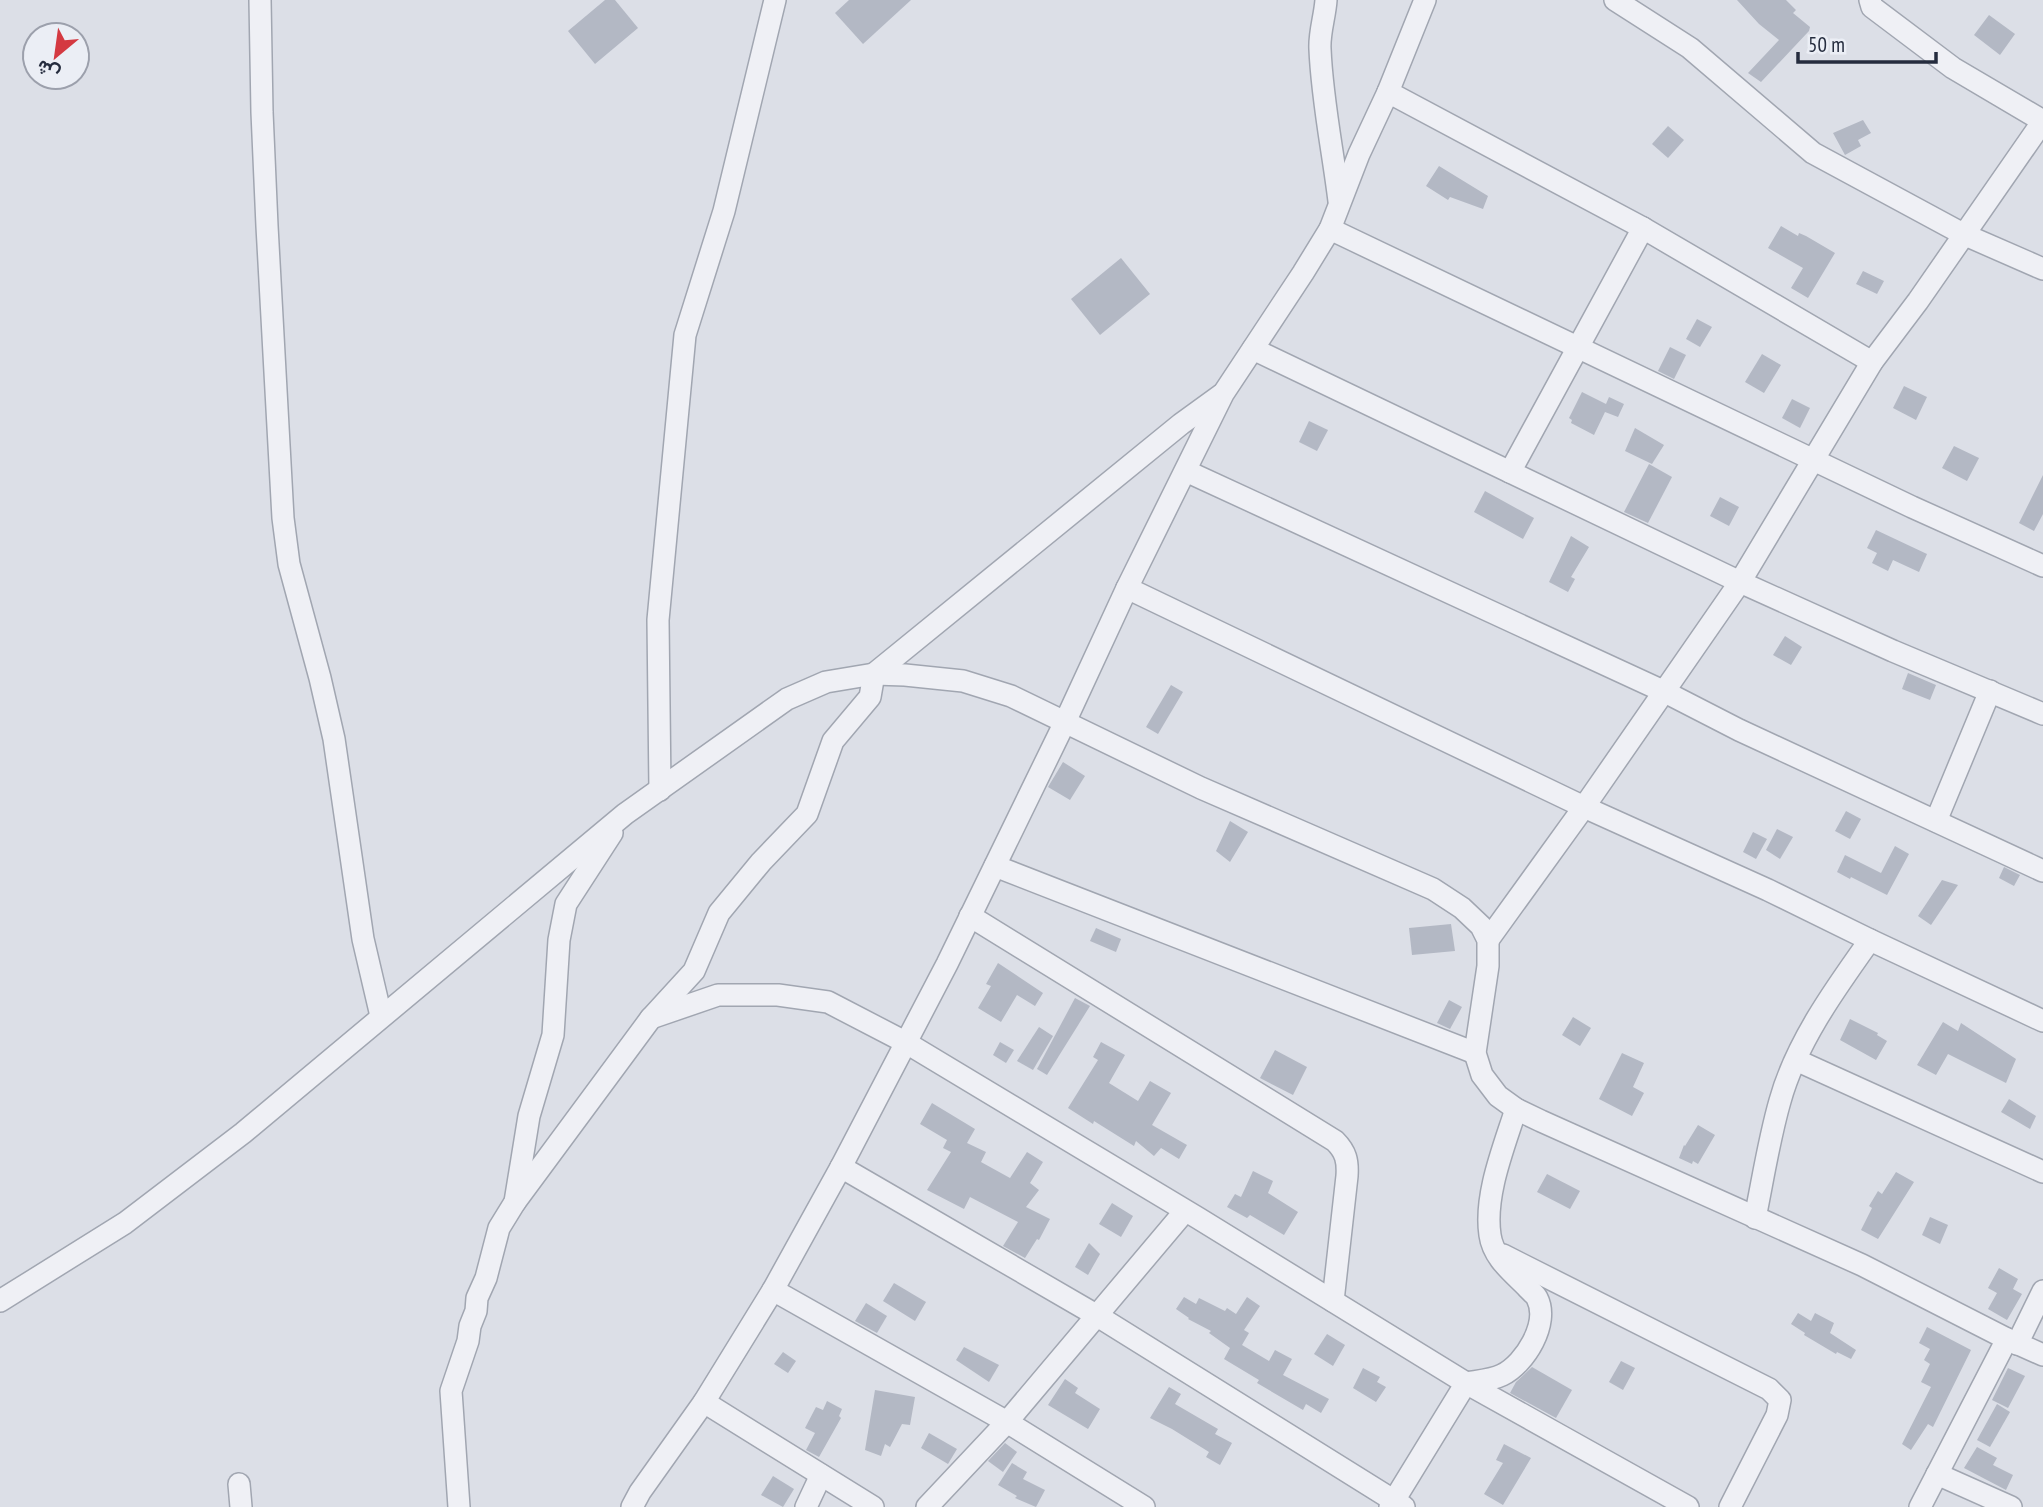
<svg xmlns="http://www.w3.org/2000/svg" width="2043" height="1507" font-family="'PT Sans Narrow',Vazirmatn,sans-serif">
<style>
.building{fill:#b3b8c4}
.lines{fill:none;stroke-linecap:round;stroke-linejoin:round}
.minor-casing{stroke:#a1a6b1;stroke-width:24}
.minor{stroke:#eff0f5;stroke-width:21}
</style>
<rect width="100%" height="100%" fill="#dcdfe7"/>
<g class="building">
<polygon points="605,0 615,0 638,28 595,64 568,31"/>
<polygon points="849,0 911,0 863,44 835,13"/>
<polygon points="1737,0 1786,0 1796,10 1793,13 1810,27 1809,31 1761,82 1748,73 1779,40 1759,24"/>
<polygon points="1989,15 2015,34 2000,55 1974,35"/>
<polygon points="1863,120 1871,133 1858,140 1861,146 1845,155 1833,133"/>
<polygon points="1668,126 1684,140 1668,158 1652,144"/>
<polygon points="1439,166 1488,196 1483,209 1450,197 1448,200 1426,186"/>
<polygon points="1781,226 1798,236 1799,233 1806,236 1835,253 1808,298 1791,288 1803,268 1768,248"/>
<polygon points="1121,258 1150,294 1100,335 1071,299"/>
<polygon points="1863,271 1884,281 1877,294 1856,284"/>
<polygon points="1697,319 1712,327 1700,347 1686,339"/>
<polygon points="1670,347 1686,355 1674,379 1658,371"/>
<polygon points="1762,354 1781,365 1764,393 1745,382"/>
<polygon points="1904,386 1927,397 1916,420 1893,408"/>
<polygon points="1582,392 1606,404 1609,397 1624,404 1618,417 1605,412 1594,435 1571,423 1572,420 1569,418"/>
<polygon points="1792,399 1810,408 1800,428 1782,418"/>
<polygon points="1309,421 1328,430 1317,451 1299,442"/>
<polygon points="1635,428 1664,445 1652,464 1625,451"/>
<polygon points="1954,446 1979,458 1967,481 1942,468"/>
<polygon points="1649,464 1672,477 1648,523 1624,512"/>
<polygon points="2043,475 2043,514 2034,531 2019,523"/>
<polygon points="1485,491 1534,518 1523,539 1474,512"/>
<polygon points="1720,497 1739,507 1729,526 1710,516"/>
<polygon points="1876,530 1927,554 1919,572 1893,560 1888,571 1872,563 1877,553 1867,548"/>
<polygon points="1571,536 1589,547 1571,577 1575,579 1568,592 1549,582"/>
<polygon points="1785,636 1802,647 1791,665 1773,655"/>
<polygon points="1908,673 1936,685 1930,700 1902,689"/>
<polygon points="1171,685 1183,692 1158,734 1146,727"/>
<polygon points="1063,762 1085,776 1070,800 1048,787"/>
<polygon points="1846,811 1861,819 1850,839 1835,831"/>
<polygon points="1230,821 1248,832 1230,862 1216,851"/>
<polygon points="1777,829 1793,837 1780,859 1766,850"/>
<polygon points="1753,832 1767,839 1756,859 1743,852"/>
<polygon points="1895,846 1909,854 1887,895 1851,877 1850,879 1837,872 1845,855 1881,873"/>
<polygon points="2004,867 2020,875 2014,886 1999,878"/>
<polygon points="1942,880 1958,885 1931,925 1918,916"/>
<polygon points="1451,924 1455,951 1412,955 1409,928"/>
<polygon points="1096,928 1121,939 1116,952 1090,941"/>
<polygon points="998,963 1043,993 1035,1006 1017,995 1001,1022 978,1008 991,986 986,984"/>
<polygon points="1075,998 1090,1006 1047,1075 1037,1069"/>
<polygon points="1449,1000 1462,1007 1450,1029 1437,1023"/>
<polygon points="1573,1017 1591,1028 1580,1046 1562,1035"/>
<polygon points="1850,1019 1878,1033 1877,1035 1887,1041 1876,1060 1840,1040"/>
<polygon points="1943,1022 1958,1031 1961,1023 2016,1059 2006,1083 1948,1054 1936,1075 1917,1065"/>
<polygon points="1039,1027 1053,1036 1033,1070 1017,1061"/>
<polygon points="1000,1042 1014,1050 1006,1063 993,1055"/>
<polygon points="1101,1042 1125,1055 1109,1083 1138,1101 1150,1081 1171,1093 1152,1125 1187,1145 1179,1159 1161,1148 1154,1156 1136,1141 1134,1146 1094,1121 1093,1124 1068,1108 1098,1060 1093,1057"/>
<polygon points="1275,1050 1307,1067 1293,1095 1260,1078"/>
<polygon points="1622,1053 1644,1063 1633,1087 1644,1093 1632,1116 1599,1099"/>
<polygon points="2009,1099 2036,1116 2030,1129 2001,1112"/>
<polygon points="932,1103 975,1129 967,1143 986,1152 981,1162 1010,1178 1027,1152 1043,1162 1030,1183 1039,1190 1026,1207 1050,1219 1039,1240 1037,1239 1025,1258 1003,1246 1018,1222 970,1197 964,1209 927,1190 951,1152 943,1148 947,1140 920,1124"/>
<polygon points="1698,1125 1715,1135 1698,1164 1693,1161 1692,1164 1679,1158 1684,1145 1685,1146"/>
<polygon points="1253,1171 1273,1181 1268,1193 1298,1212 1284,1235 1250,1215 1247,1218 1227,1207 1235,1194 1241,1197"/>
<polygon points="1896,1172 1914,1182 1878,1239 1861,1230 1872,1208 1869,1206 1878,1191 1882,1194"/>
<polygon points="1547,1174 1580,1191 1570,1209 1537,1192"/>
<polygon points="1112,1203 1133,1216 1121,1237 1099,1224"/>
<polygon points="1930,1217 1948,1225 1940,1244 1922,1235"/>
<polygon points="1089,1243 1100,1254 1088,1275 1075,1267"/>
<polygon points="1999,1268 2018,1279 2013,1289 2022,1294 2007,1320 1988,1309 1997,1293 1988,1288"/>
<polygon points="894,1283 926,1302 915,1321 883,1301"/>
<polygon points="1184,1297 1196,1304 1199,1298 1225,1311 1227,1308 1236,1314 1247,1297 1260,1306 1244,1330 1249,1333 1242,1345 1269,1361 1275,1350 1292,1359 1283,1375 1329,1399 1321,1413 1306,1404 1303,1410 1257,1383 1259,1380 1224,1359 1230,1348 1209,1333 1211,1331 1188,1319 1189,1318 1176,1309"/>
<polygon points="866,1303 887,1316 877,1333 855,1321"/>
<polygon points="1798,1313 1811,1321 1815,1313 1834,1323 1830,1333 1856,1350 1851,1359 1837,1352 1836,1354 1804,1335 1805,1333 1791,1324"/>
<polygon points="1927,1327 1971,1350 1933,1427 1928,1424 1911,1450 1902,1444 1931,1387 1921,1382 1930,1364 1924,1360 1930,1349 1919,1343"/>
<polygon points="1327,1334 1345,1345 1333,1366 1314,1354"/>
<polygon points="964,1347 999,1365 989,1382 956,1360"/>
<polygon points="783,1352 796,1361 788,1373 774,1364"/>
<polygon points="1621,1361 1635,1368 1623,1390 1609,1382"/>
<polygon points="1532,1367 1572,1390 1556,1418 1510,1393 1516,1382"/>
<polygon points="1363,1368 1380,1377 1377,1382 1386,1387 1376,1402 1353,1388"/>
<polygon points="2008,1368 2025,1376 2008,1408 1992,1400"/>
<polygon points="1065,1379 1078,1388 1075,1393 1100,1409 1088,1429 1048,1405"/>
<polygon points="1169,1387 1181,1394 1175,1404 1218,1429 1215,1434 1232,1443 1220,1465 1206,1457 1209,1452 1172,1429 1150,1418"/>
<polygon points="875,1390 915,1397 910,1425 902,1424 890,1447 885,1444 881,1456 865,1450"/>
<polygon points="827,1401 842,1409 839,1416 841,1418 819,1457 806,1450 815,1433 805,1428 816,1407 823,1410"/>
<polygon points="1997,1404 2010,1412 1990,1447 1977,1440"/>
<polygon points="929,1433 957,1449 948,1464 921,1448"/>
<polygon points="1005,1443 1017,1452 1003,1472 988,1461"/>
<polygon points="1504,1444 1531,1458 1503,1505 1484,1494 1503,1463 1496,1460"/>
<polygon points="1977,1447 1997,1458 1993,1465 2013,1475 2006,1490 1964,1468"/>
<polygon points="1012,1463 1027,1472 1023,1479 1045,1490 1036,1507 1015,1498 1017,1496 998,1485"/>
<polygon points="773,1476 794,1489 783,1507 761,1495"/>
</g>
<g class="lines">
<defs>
<g id="minor">
<polyline points="260,0 262,112 267,226 283,518 289,564 320,678 334,739 363,939 381,1016"/>
<path d="M1326,0c-1,16 -7,33 -6,49 2,51 13,102 19,152"/>
<polyline points="1615,0 1690,48 1813,153 1963,234 2043,269"/>
<polyline points="1870,0 1872,7 1953,68 2043,121"/>
<polyline points="1388,92 1643,228 1872,362"/>
<polyline points="1330,229 1912,507 2043,566"/>
<polyline points="1253,349 1740,582 1893,651 2043,714"/>
<polyline points="1186,471 1665,692 1739,730 2043,871"/>
<polyline points="1510,472 1643,228"/>
<polyline points="1127,588 1584,807 1768,890 1870,940 2043,1021"/>
<polyline points="660,790 658,620 685,335 724,211 775,0"/>
<polyline points="1936,821 1990,691"/>
<polyline points="995,866 1475,1053"/>
<path d="M970,916l365,225c11,11 13,20 12,35l-14,125"/>
<polyline points="1488,940 1584,807 1740,582 1872,362 1918,301 2043,121"/>
<polyline points="651,1018 718,995 778,995 828,1002 905,1042 1198,1218 1466,1383 1688,1507"/>
<polyline points="1796,1060 2043,1172"/>
<polyline points="841,1167 1096,1315 1404,1507"/>
<polyline points="515,1202 651,1018 694,971 719,913 761,862 807,814 833,741 870,697 874,674 1181,424 1221,395"/>
<path d="M1755,1218c8,-39 14,-79 25,-117 16,-58 55,-112 90,-161"/>
<polyline points="1503,1255 1769,1389 1780,1400 1777,1415 1730,1507"/>
<polyline points="773,1290 1007,1422 1144,1507"/>
<polyline points="0,1301 125,1223 243,1133 625,814 787,699 826,682 874,674 905,675 963,681 1011,696 1201,788 1433,889 1462,908 1481,926 1488,940 1488,966 1475,1053 1482,1075 1498,1096 1516,1109 1541,1121 1862,1265 2007,1339 2043,1355"/>
<polyline points="2017,1344 2043,1291"/>
<polyline points="704,1402 873,1507"/>
<polyline points="1937,1474 2011,1507"/>
<polyline points="239,1484 241,1507"/>
<polyline points="459,1507 451,1391 468,1341 470,1326 476,1311 477,1298 486,1278 499,1228 515,1202 529,1116 553,1035 559,940 566,904 612,833"/>
<polyline points="632,1507 640,1492 704,1402 773,1290 841,1167 947,964 1065,722 1127,588 1223,394 1303,273 1330,229 1359,154 1388,92 1425,0"/>
<polyline points="806,1507 821,1475"/>
<polyline points="927,1507 1007,1422 1185,1211"/>
<path d="M1390,1507l76,-124c11,-2 26,-3 36,-8 23,-11 48,-52 35,-77 -2,-4 -8,-8 -11,-12 -15,-15 -33,-29 -36,-51 -6,-40 14,-88 26,-126"/>
<polyline points="1920,1507 2007,1339"/>
</g>
</defs>
<use href="#minor" class="minor-casing"/>
<use href="#minor" class="minor"/>
</g>
<g transform="translate(56 56) rotate(209)"><circle r="33" fill="#ebeef5" stroke="#9ca0ac" stroke-width="2"/>
<path d="M0-5L12 26L0 18L-12 26Z" fill="#d43941"/>
<text y="-10" font-size="19" font-weight="bold" text-anchor="middle" fill="#252c3e">ش</text>
</g>
<path d="M1798 52v10h138v-10" fill="none" stroke="#252c3e" stroke-width="3.5"/>
<text x="1808" y="52" font-size="21" fill="#252c3e" stroke="#ebeef5" stroke-width="5" paint-order="stroke">50 m</text>
</svg>
